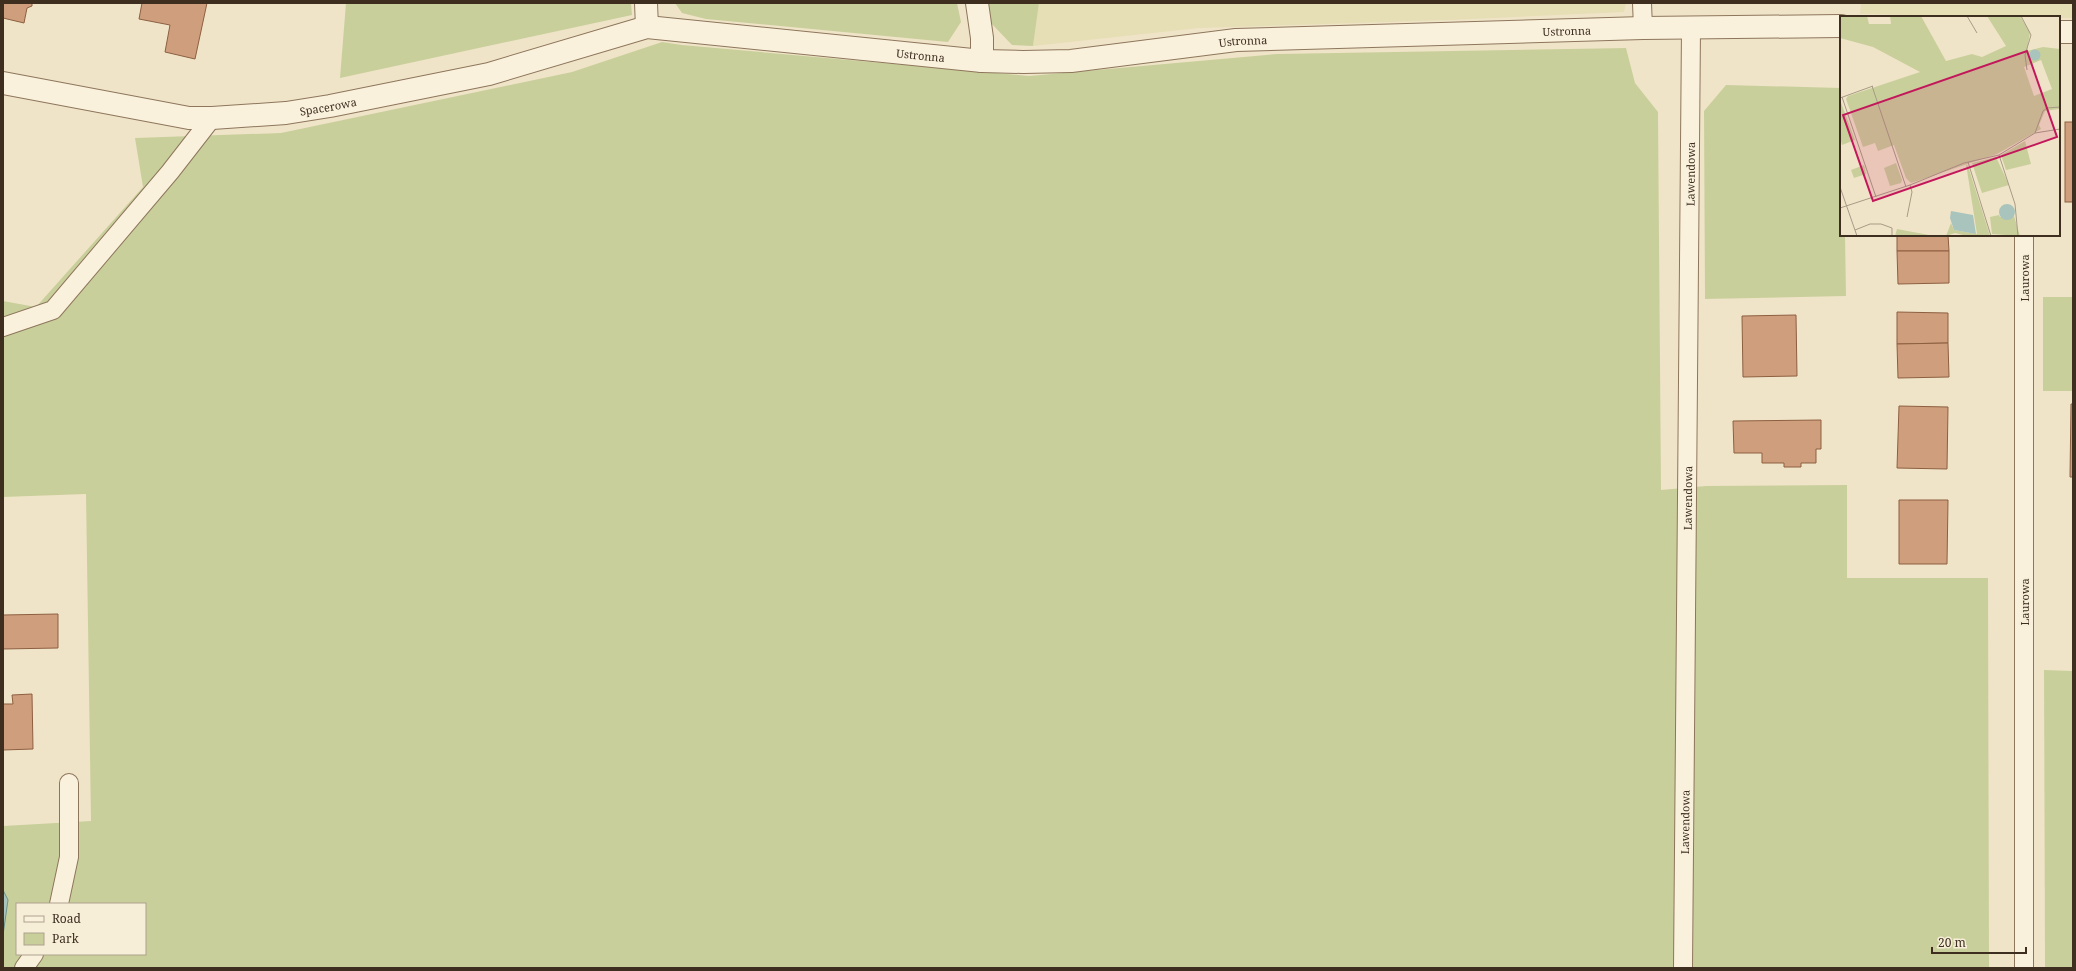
<svg xmlns="http://www.w3.org/2000/svg" width="2076" height="971" font-family="'Noto Serif',serif">
<style>
.farmland{fill:#e6deb5}
.green{fill:#c9cf9b;fill-rule:evenodd}
.water{fill:#a9c4bc;stroke:#6f938a}
.building{fill:#cf9f7d;stroke:#8d5f41}
.lines{fill:none;stroke-linecap:round;stroke-linejoin:round}
.lane-casing{stroke:#8d765c;stroke-width:20}
.street-casing{stroke:#8d765c;stroke-width:24}
.lane{stroke:#faf1dc;stroke-width:18}
.street{stroke:#faf1dc;stroke-width:22}
.labels{text-anchor:middle;dominant-baseline:central;stroke-width:3.5;stroke-linejoin:round;paint-order:stroke}
.street-label{font-size:11px;fill:#3d2e20;stroke:#f7eed8}
.inset-road{fill:none;stroke:#a89b85;stroke-width:1}
.view{fill:#c2185b;fill-opacity:0.15;stroke:#c2185b;stroke-width:2}
.inset-edge{fill:none;stroke:#3d2e20;stroke-width:2}
</style>
<rect width="100%" height="100%" fill="#f0e4c8"/>
<g class="farmland">
<polygon points="1039,3 1626,3 1624,12 1451,20 1199,28 1033,46"/>
<polygon points="1861,3 2073,3 2073,18 1860,14"/>
</g>
<g class="green">
<polygon points="346,3 631,3 632,15 340,78"/>
<polygon points="675,3 957,3 961,22 948,42 706,19 682,13"/>
<polygon points="989,3 1039,3 1033,46 1012,45 990,22"/>
<path d="M662,42l20,3 347,31 248,-22 349,-6 9,35 23,29 3,378 45,-4 141,-1v93h141l1,390h-1986v-142l88,-5 -5,-327 -83,3v-196l33,6 107,-120 -8,-49 146,-5 291,-61zM17,904h128v50h-128z"/>
<polygon points="1726,85 1841,88 1841,235 1845,235 1846,296 1705,299 1704,111"/>
<rect x="2043" y="297" width="30" height="94"/>
<polygon points="2044,670 2073,671 2073,968 2045,968"/>
</g>
<polygon class="water" points="3,890 8,900 3,935"/>
<g class="building">
<polygon points="3,3 32,3 32,6 27,8 24,23 3,18"/>
<polygon points="142,3 207,3 195,59 165,52 170,25 139,19"/>
<rect x="2065" y="122" width="8" height="80"/>
<polygon points="1897,235 1948,235 1949,251 1897,251"/>
<polygon points="1897,251 1949,251 1949,283 1898,284"/>
<polygon points="1897,312 1948,313 1948,343 1897,344"/>
<polygon points="1796,315 1797,376 1743,377 1742,316"/>
<polygon points="1948,343 1949,377 1898,378 1897,344"/>
<polygon points="2071,404 2073,404 2073,477 2070,477"/>
<polygon points="1899,406 1948,407 1947,469 1897,468"/>
<polygon points="1821,420 1821,449 1816,449 1816,463 1801,463 1801,467 1784,467 1784,463 1762,463 1762,453 1734,453 1733,421"/>
<polygon points="1899,500 1948,500 1947,564 1899,564"/>
<polygon points="58,614 58,648 3,649 3,615"/>
<polygon points="32,694 33,749 3,750 3,704 13,704 12,695"/>
</g>
<g class="lines">
<defs>
<g id="lane">
<polyline points="1642,3 1643,28"/>
<polyline points="2024,235 2024,968"/>
<polyline points="3,327 53,310 170,172 212,118"/>
<polyline points="59,904 69,857 69,783"/>
<polyline points="24,968 34,954"/>
<path id="s1" d="M1683,968l8,-940"/>
</g>
<g id="street">
<polyline points="646,3 647,27"/>
<polyline points="977,3 982,38 982,61"/>
<polyline points="2059,32 2073,32"/>
<path id="s2" d="M3,83l186,35h23l74,-5 44,-7 159,-32 158,-47 335,34 41,1 48,-1 165,-21 407,-12 198,-2"/>
</g>
</defs>
<use href="#lane" class="lane-casing"/>
<use href="#street" class="street-casing"/>
<use href="#lane" class="lane"/>
<use href="#street" class="street"/>
</g>
<g class="labels">
<g class="street-label">
<text stroke="none"><textPath href="#s2" startOffset="1581">Ustronna</textPath></text>
<text stroke="none"><textPath href="#s2" startOffset="1257">Ustronna</textPath></text>
<text stroke="none"><textPath href="#s2" startOffset="933">Ustronna</textPath></text>
<text stroke="none"><textPath href="#s2" startOffset="329">Spacerowa</textPath></text>
<text stroke="none"><textPath href="#s1" startOffset="794">Lawendowa</textPath></text>
<text transform="translate(2024 278) rotate(-90)">Laurowa</text>
<text stroke="none"><textPath href="#s1" startOffset="470">Lawendowa</textPath></text>
<text transform="translate(2024 602) rotate(-90)">Laurowa</text>
<text stroke="none"><textPath href="#s1" startOffset="146">Lawendowa</textPath></text>
</g>
</g>
<g transform="translate(1840 16)">
<rect width="220" height="220" fill="#f0e4c8"/>
<path d="M0,0h27l2,8h22l-1,-8h31l25,45 26,-7 10,3 24,-11 -19,-30h33l10,16 -3,19 16,-4 17,2v73l-1,-13 -14,2 -6,14 2,4 -44,25 -86,29 -5,-5 -12,-33 -16,6 -3,-8 -12,4 -17,-48 2,-3 72,-24 -47,-25 -33,-9zM201,44l11,29 -18,7 -10,-29zM0,84l15,40 -13,5 -2,-7zM185,125l6,23 -25,6 -5,-15zM156,141l13,28 -27,8 -10,-30zM56,147l6,17 -1,3 -11,3 -6,-18zM126,148l2,2 22,70h-23l-12,-3 -9,3 5,-13 3,7 23,4zM24,149l2,9 -12,4 -3,-8zM159,199l1,2 14,-1 6,20 -28,-2 -2,-17zM57,213l32,6v1h-34z" fill="#c9cf9b" fill-rule="evenodd"/>
<path d="M189.5 39a5.5 5.5 0 1 1 11 0a5.5 5.5 0 1 1-11 0ZM159 196a8 8 0 1 1 16 0a8 8 0 1 1-16 0ZM111,195l22,4 3,19 -22,-4 -4,-12z" fill="#a9c4bc"/>
<path class="inset-road" d="M127,0l10,17M181,0l10,19 -6,20 2,15M32,70l34,101M2,81l34,100M0,82l33,-12M195,117l8,-22 4,-3 13,-1M159,139l16,49 3,32M128,146l23,74M0,171l17,49M0,192l70,-23 54,-22 35,-8 36,-22 25,-4M67,201l5,-25 -2,-7M15,214l15,-6h11l11,4v8"/>
<path class="view" d="M187,35l30,86 -184,64 -30,-86z"/>
<rect width="220" height="220" class="inset-edge"/>
</g>
<rect width="2076" height="971" fill="none" stroke="#3d2e20" stroke-width="8"/>
<rect x="16" y="903" width="130" height="52" fill="#f7eed8" stroke="#ada18e"/>
<rect x="24" y="916" width="20" height="6" fill="#faf1dc" stroke="#ada18e"/>
<text x="52" y="923" font-size="12" fill="#3d2e20">Road</text>
<rect x="24" y="933" width="20" height="12" fill="#c9cf9b" stroke="#ada18e"/>
<text x="52" y="943" font-size="12" fill="#3d2e20">Park</text>
<path d="M1932 947v6h94v-6" fill="none" stroke="#3d2e20" stroke-width="2"/>
<text x="1938" y="947" font-size="12" fill="#3d2e20" stroke="#f7eed8" stroke-width="3" paint-order="stroke">20 m</text>
</svg>
